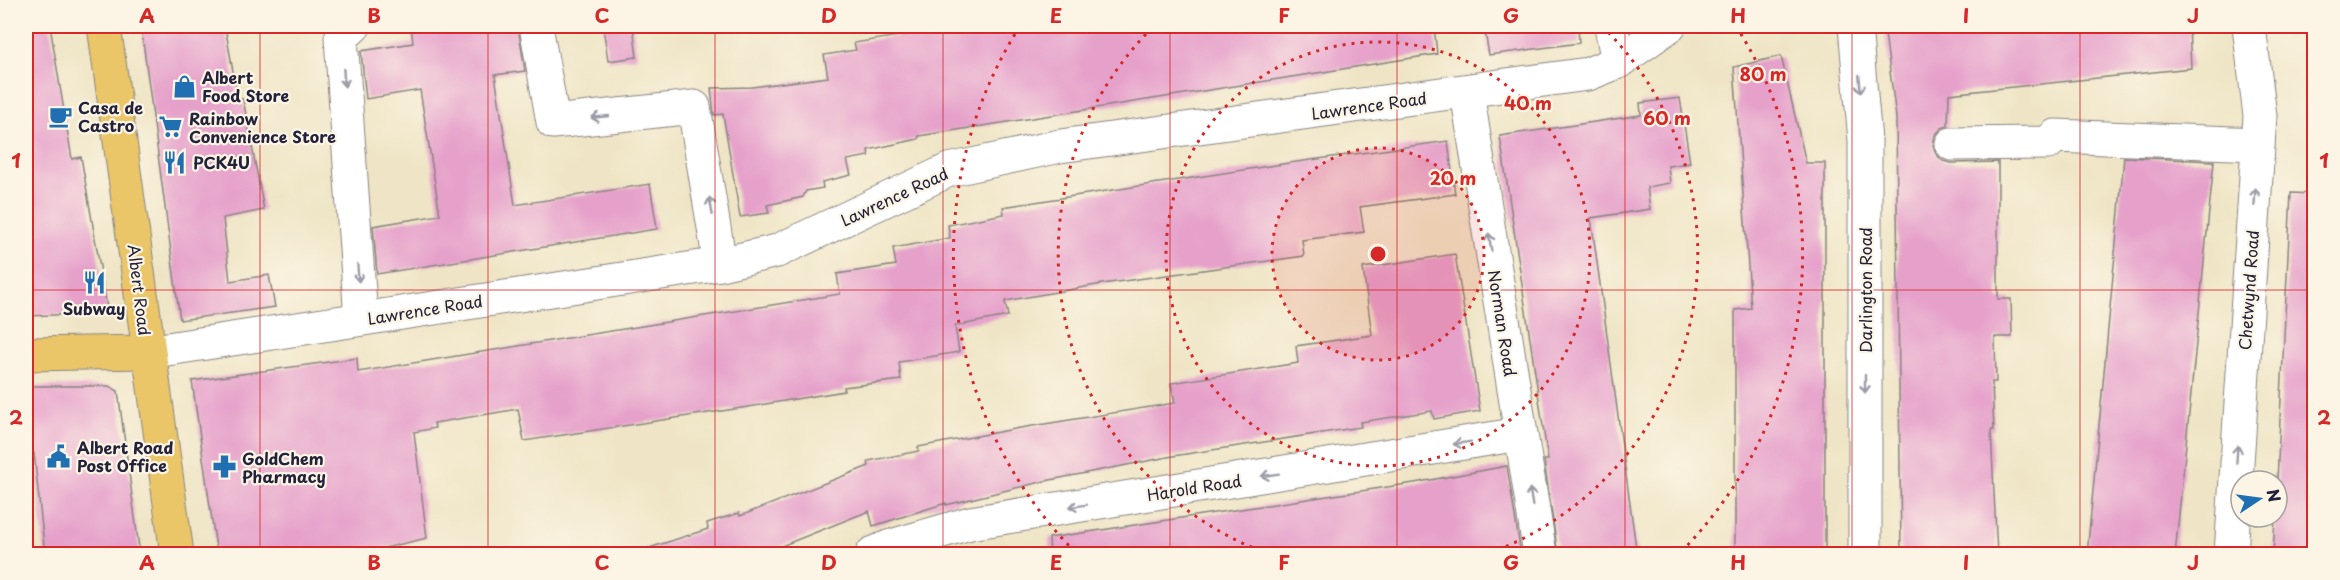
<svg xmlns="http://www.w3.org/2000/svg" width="2340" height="580" font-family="'Playpen Sans',sans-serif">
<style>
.building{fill:#e6a1cb}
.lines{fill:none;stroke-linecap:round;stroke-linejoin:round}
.minor-casing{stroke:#888480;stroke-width:35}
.major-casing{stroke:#888480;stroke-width:35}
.minor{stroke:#fff;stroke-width:33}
.major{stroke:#eac669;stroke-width:33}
.oneway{stroke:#9c9ca7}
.grid{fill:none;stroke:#d62828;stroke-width:1.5;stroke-opacity:0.55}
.ring{fill:none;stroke:#d62828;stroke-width:3;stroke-dasharray:3 6}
.labels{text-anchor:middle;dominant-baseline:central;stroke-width:4.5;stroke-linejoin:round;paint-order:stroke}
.poi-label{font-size:16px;font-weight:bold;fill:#22223b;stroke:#fcf5e5;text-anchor:start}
.street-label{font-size:16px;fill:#22223b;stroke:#fcf5e5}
.centre{fill:#d62828;stroke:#fcf5e5;stroke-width:3}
.ring-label{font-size:18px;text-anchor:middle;font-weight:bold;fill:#d62828;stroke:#fcf5e5;stroke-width:4.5;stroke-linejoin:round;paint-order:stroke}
.neatline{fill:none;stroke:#d62828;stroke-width:2}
.grid-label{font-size:20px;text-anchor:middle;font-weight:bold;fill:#d62828}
</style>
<rect width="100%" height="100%" fill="#fcf5e5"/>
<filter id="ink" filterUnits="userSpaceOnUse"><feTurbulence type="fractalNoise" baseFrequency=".0167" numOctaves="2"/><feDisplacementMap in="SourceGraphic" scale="12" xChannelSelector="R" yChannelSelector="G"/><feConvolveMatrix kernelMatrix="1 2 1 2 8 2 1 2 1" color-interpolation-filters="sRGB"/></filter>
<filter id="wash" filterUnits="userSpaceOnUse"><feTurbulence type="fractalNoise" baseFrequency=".008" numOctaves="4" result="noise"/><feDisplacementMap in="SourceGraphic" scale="24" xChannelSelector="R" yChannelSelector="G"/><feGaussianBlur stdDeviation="1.35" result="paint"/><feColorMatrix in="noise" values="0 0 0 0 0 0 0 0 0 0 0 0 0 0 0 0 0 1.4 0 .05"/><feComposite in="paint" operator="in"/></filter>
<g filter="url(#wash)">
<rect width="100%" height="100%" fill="#efe5c6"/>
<g id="blocks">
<g class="building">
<polygon points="26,26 50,26 72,159 81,157 108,313 26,316"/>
<polygon points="141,26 225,26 238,100 243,99 264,210 223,218 230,281 269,275 275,307 180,320"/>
<polygon points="411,26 489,26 490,31 518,26 525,71 495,75 515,205 650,184 657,229 377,274 373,226 440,215 420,90 366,99 361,51 413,43"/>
<polygon points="603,26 633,26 637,57 608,61"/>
<polygon points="961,26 1434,26 1437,54 919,136 918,139 868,150 869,156 847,160 851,175 822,182 823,188 806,191 803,197 767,205 769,213 740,217 723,114 714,115 711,88 752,87 828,77 824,55 856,50 854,43"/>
<polygon points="1484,26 1578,26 1579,43 1489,55"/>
<polygon points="1884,26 2189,26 2191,68 1949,94 1948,126 1942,128 1935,135 1933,145 1936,154 1943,161 1952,163 1998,162 1998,299 2011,299 2012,337 1995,337 1996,382 1992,382 1994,430 1991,430 1997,555 1901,555 1896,117"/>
<polygon points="1781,56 1806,163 1825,163 1825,555 1735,555 1735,310 1751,308 1734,67"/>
<polygon points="1680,98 1690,163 1668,166 1670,183 1647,187 1650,209 1591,218 1637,555 1558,555 1544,460 1548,460 1500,136 1641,115 1640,103"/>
<polygon points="1448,141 1455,194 1360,207 1364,232 1302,240 1304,256 1102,284 1005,301 1008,316 955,326 959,352 899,362 901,380 844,387 844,391 748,407 524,441 518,409 434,423 435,428 414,432 427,538 372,551 373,555 217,555 192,381 357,358 358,372 840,294 837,274 896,265 893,248 950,238 948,225 1004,214 1003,207 1289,163"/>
<polygon points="2124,157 2214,161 2175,555 2087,555"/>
<polygon points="2291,193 2314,194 2314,555 2273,555 2275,517 2277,517 2277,481"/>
<polygon points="1455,254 1480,411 1434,419 1432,411 1360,422 1361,427 1173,456 1045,481 946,505 946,503 873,526 869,511 759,555 647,555 646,549 708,529 707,523 739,513 740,516 869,466 868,461 919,451 918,447 1020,428 1175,403 1171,383 1298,363 1296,346 1372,335 1363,268"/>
<polygon points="26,386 109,386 118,391 140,555 45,555 34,453 26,454"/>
<polygon points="1507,466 1521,555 1050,555 1049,538 1414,483"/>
</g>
</g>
</g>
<g filter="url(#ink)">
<use href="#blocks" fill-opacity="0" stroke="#888480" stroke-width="1.5"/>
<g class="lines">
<defs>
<g id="minor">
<polyline points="354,26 341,38 361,319"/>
<polyline points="536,26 553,122 694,107 720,264"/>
<polyline points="1611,26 1618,62"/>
<polyline points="1855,26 1865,141 1865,554"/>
<polyline points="1467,92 1540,554"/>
<polyline points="1952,144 2048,143 2055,136 2258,144"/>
<polyline points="148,352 720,264 777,251 949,170 1060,146 1588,74 1618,62 1669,26"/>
<polyline points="872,554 891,546 970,523 1520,434"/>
<polyline points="2231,554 2260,116 2249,26"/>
</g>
<g id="major">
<polyline points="104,26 177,554"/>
<polyline points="26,354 148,352"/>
</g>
</defs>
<use href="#minor" class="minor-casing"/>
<use href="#major" class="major-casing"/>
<use href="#minor" class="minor"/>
<use href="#major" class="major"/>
</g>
<defs><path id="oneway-shaft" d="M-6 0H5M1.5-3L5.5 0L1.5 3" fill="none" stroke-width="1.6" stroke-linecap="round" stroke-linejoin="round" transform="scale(1.5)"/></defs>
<g class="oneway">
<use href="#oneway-shaft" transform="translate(344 78) rotate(86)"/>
<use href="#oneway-shaft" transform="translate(1860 84) rotate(85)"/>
<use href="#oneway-shaft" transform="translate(600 117) rotate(174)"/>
<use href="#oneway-shaft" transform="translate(2255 197) rotate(-86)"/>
<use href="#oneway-shaft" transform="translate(711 206) rotate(-100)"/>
<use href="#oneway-shaft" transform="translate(1490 242) rotate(-99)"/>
<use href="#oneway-shaft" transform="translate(358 273) rotate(86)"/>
<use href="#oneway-shaft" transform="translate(1865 384) rotate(90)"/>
<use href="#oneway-shaft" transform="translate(1462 443) rotate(171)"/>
<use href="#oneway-shaft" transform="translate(2237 454) rotate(-86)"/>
<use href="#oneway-shaft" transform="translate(1270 475) rotate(171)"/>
<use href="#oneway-shaft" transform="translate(1531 497) rotate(-99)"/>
<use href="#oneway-shaft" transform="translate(1078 506) rotate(171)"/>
</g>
</g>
<path class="grid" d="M260,26v528M488,26v528M715,26v528M943,26v528M1170,26v528M1397,26v528M1625,26v528M1852,26v528M2080,26v528M26,290h2288"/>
<circle cx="1378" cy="254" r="106" fill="#d62828" fill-opacity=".12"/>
<g class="ring">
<circle cx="1378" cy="254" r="106"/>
<circle cx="1378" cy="254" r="212"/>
<path d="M1269 554A319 319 0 0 1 1154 26M1602 26A319 319 0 0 1 1487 554"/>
<path d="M1075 552A425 425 0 0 1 1020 26M1736 26A425 425 0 0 1 1681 552"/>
</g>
<defs>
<symbol id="shop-bare" viewBox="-9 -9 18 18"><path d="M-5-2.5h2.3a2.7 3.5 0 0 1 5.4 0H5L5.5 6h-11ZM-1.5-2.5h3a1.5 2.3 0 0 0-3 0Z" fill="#1f6fb2" stroke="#fcf5e5" stroke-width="2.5" paint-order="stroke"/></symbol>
<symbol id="cafe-bare" viewBox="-9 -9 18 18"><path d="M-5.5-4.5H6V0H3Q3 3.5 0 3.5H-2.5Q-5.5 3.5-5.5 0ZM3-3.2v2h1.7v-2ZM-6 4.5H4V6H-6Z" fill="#1f6fb2" stroke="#fcf5e5" stroke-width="2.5" paint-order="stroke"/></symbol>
<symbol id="supermarket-bare" viewBox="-9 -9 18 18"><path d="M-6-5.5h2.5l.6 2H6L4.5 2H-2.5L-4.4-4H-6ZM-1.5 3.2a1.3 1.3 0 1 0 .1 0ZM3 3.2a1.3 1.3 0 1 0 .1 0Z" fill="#1f6fb2" stroke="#fcf5e5" stroke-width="2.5" paint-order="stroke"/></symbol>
<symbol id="restaurant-bare" viewBox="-9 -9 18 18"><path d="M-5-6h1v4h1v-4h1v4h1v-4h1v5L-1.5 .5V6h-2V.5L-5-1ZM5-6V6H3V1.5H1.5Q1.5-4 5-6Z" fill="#1f6fb2" stroke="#fcf5e5" stroke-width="2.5" paint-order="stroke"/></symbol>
<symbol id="civic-bare" viewBox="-9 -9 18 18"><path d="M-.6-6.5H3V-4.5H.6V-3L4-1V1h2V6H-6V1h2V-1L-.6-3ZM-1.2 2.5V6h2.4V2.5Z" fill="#1f6fb2" stroke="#fcf5e5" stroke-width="2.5" paint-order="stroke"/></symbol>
<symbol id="pharmacy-bare" viewBox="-9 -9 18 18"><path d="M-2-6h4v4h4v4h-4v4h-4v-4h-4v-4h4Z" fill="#1f6fb2" stroke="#fcf5e5" stroke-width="2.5" paint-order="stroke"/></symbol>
</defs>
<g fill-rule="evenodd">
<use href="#shop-bare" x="168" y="70" width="33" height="33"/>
<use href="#cafe-bare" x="44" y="100" width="33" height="33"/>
<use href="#supermarket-bare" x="154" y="110" width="33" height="33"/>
<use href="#restaurant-bare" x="158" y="146" width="33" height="33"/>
<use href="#restaurant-bare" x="78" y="266" width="33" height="33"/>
<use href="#civic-bare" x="42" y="440" width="33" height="33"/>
<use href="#pharmacy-bare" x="208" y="450" width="33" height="33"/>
</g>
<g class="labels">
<g class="poi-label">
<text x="202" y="77">Albert<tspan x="202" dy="18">Food Store</tspan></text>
<text x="78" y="107">Casa de<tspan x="78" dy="18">Castro</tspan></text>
<text x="189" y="118">Rainbow<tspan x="189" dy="18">Convenience Store</tspan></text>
<text x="193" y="162">PCK4U</text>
<text x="94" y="308" text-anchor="middle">Subway</text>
<text x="77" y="447">Albert Road<tspan x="77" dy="18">Post Office</tspan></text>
<text x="242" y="458">GoldChem<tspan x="242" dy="18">Pharmacy</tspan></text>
</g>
<g class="street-label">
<text transform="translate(1369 105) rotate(-8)">Lawrence Road</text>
<text transform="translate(894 196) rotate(-25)">Lawrence Road</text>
<text transform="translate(140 290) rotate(83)">Albert Road</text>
<text transform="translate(1865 290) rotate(-90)">Darlington Road</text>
<text transform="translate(2248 290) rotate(-86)">Chetwynd Road</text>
<text transform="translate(425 309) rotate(-9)">Lawrence Road</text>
<text transform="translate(1503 323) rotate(81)">Norman Road</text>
<text transform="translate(1194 487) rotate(-9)">Harold Road</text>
</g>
</g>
<circle cx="1378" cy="254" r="9" class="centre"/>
<g class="ring-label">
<text x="1763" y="81">80 m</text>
<text x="1528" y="110">40 m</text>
<text x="1667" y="125">60 m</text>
<text x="1453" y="185">20 m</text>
</g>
<rect width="2340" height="580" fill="none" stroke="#fcf5e5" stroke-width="66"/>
<g transform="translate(2259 499) rotate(77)"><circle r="28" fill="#fcf5e5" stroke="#a5a1a1" stroke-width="1.5"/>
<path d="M0-4.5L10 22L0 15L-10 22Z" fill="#1f6fb2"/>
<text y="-9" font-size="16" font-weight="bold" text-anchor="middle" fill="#22223b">N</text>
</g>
<rect x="33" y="33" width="2274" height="514" class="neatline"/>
<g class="grid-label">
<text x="147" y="23">A</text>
<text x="374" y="23">B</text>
<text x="602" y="23">C</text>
<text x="829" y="23">D</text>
<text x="1056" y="23">E</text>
<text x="1284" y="23">F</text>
<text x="1511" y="23">G</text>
<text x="1738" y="23">H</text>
<text x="1966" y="23">I</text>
<text x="2193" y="23">J</text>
<text x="16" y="168">1</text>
<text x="2324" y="168">1</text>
<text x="16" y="425">2</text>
<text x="2324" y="425">2</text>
<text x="147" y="570">A</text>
<text x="374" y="570">B</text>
<text x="602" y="570">C</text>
<text x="829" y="570">D</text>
<text x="1056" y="570">E</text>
<text x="1284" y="570">F</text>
<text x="1511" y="570">G</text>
<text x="1738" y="570">H</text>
<text x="1966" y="570">I</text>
<text x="2193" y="570">J</text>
</g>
</svg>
